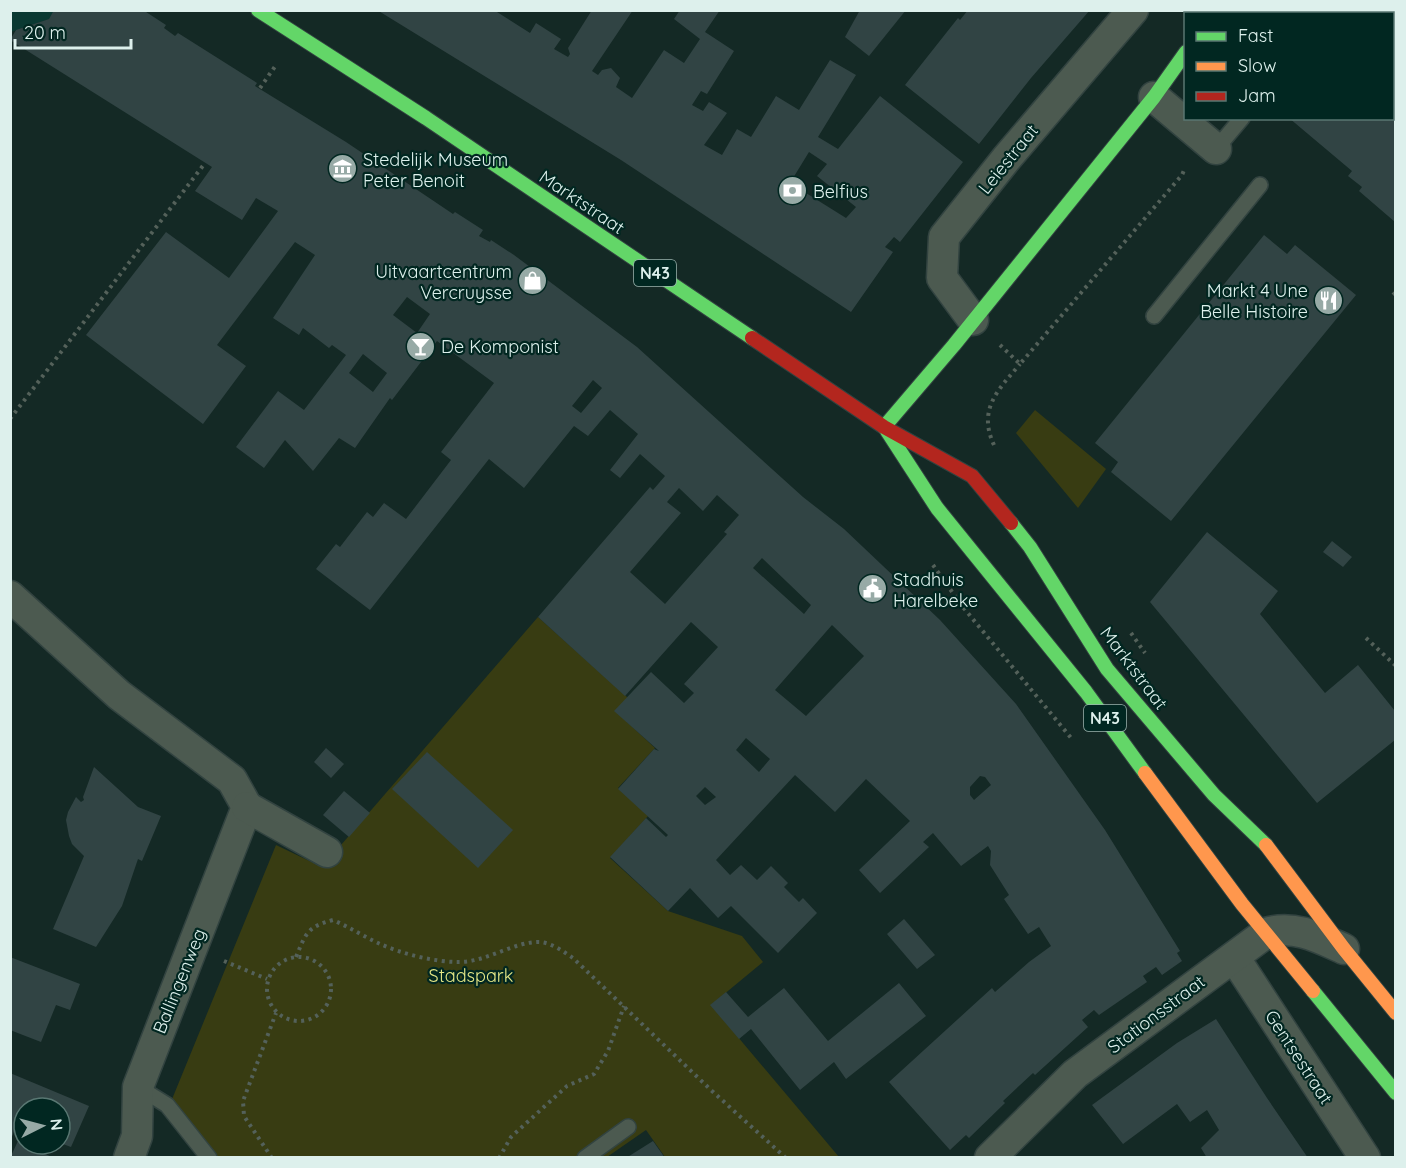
<svg xmlns="http://www.w3.org/2000/svg" width="1406" height="1168" font-family="Quicksand,sans-serif">
<style>
.built{fill:#0a3932}
.green{fill:#383c12}
.building{fill:#314444;fill-rule:evenodd}
.lines{fill:none;stroke-linecap:round;stroke-linejoin:round}
.lane-casing{stroke:#324340;stroke-width:18}
.street-casing{stroke:#324340;stroke-width:33}
.fast-casing{stroke:#324340;stroke-width:16}
.slow-casing{stroke:#324340;stroke-width:16}
.jam-casing{stroke:#324340;stroke-width:16}
.path{stroke:#54615a;stroke-width:4;stroke-dasharray:3 4.5;stroke-linecap:butt}
.lane{stroke:#4c5a50;stroke-width:15}
.street{stroke:#4c5a50;stroke-width:30}
.fast{stroke:#63d668;stroke-width:14}
.slow{stroke:#ff974d;stroke-width:14}
.jam{stroke:#b3261e;stroke-width:14}
.labels{text-anchor:middle;dominant-baseline:central;stroke-width:4.5;stroke-linejoin:round;paint-order:stroke}
.shield{fill:#012721;stroke:#9bb4af;stroke-width:1.5}
.shield-label{font-size:16px;font-weight:bold;fill:#ddf0ec}
.poi-label{font-size:18px;fill:#ddf0ec;stroke:#012721;text-anchor:start}
.street-label{font-size:18px;fill:#ddf0ec;stroke:#012721}
.park-label{font-size:18px;fill:#e6e887;stroke:#012721}
</style>
<rect width="100%" height="100%" fill="#142925"/>
<polygon class="built" points="10,11 54,11 49,19 11,32"/>
<g class="green">
<polygon points="1035,410 1106,469 1078,508 1016,433"/>
<polygon points="538,617 627,697 627,722 655,748 618,788 648,816 610,858 668,911 742,936 763,962 711,1005 839,1157 665,1157 646,1130 607,1157 207,1157 168,1109 276,845 322,867"/>
</g>
<g class="building">
<path d="M54,10h89l23,15 -2,3 11,8 3,-3 79,50 -2,3 91,56 107,72 2,-2 28,18 -4,6 11,6 1,-2 23,15 123,92 166,150 41,32 96,91 76,84 89,126 75,121 -3,2 5,8 -20,14 -6,-8 -13,9 4,6 -48,33 -5,-5 -12,10 6,7 -53,48 -2,-2 -30,28 2,2 -36,35 -3,-3 -16,15 -61,-68 103,-94 3,4 34,-30 22,-16 -12,-19 -11,7 -24,-35 5,-4 -19,-30 1,-14 -3,-5 -27,20 -28,-33 -10,9 6,5 -49,46 -21,-23 51,-49 -44,-42 -31,33 -40,-37 -79,85 14,15 11,-10 16,15 14,-14 17,17 -4,4 15,15 4,-4 14,15 -39,40 -47,-47 -13,12 -28,-30 -22,23 -58,-54 36,-39 20,19 2,-2 -50,-46 36,-40 5,2 -45,-40 37,-39 33,31 10,-10 -10,-9 34,-37 -27,-25 -66,74 -87,-79 112,-130 3,3 12,-14 -25,-22 -20,24 -10,-8 28,-36 -28,-24 -22,26 -14,-10 -50,62 -35,-29 -119,151 -54,-41 20,-25 4,3 27,-35 6,5 11,-14 22,16 45,-59 -10,-8 53,-69 -57,-42 -45,59 -2,-2 -35,50 -16,-10 -26,33 -28,-31 -21,28 -28,-21 42,-56 26,19 42,-55 -14,-10 -3,3 -26,-20 -4,7 -26,-17 42,-63 -20,-13 -78,103 29,21 -43,58 -117,-89 80,-103 63,46 49,-67 -22,-13 -14,22 -47,-29 17,-24 -202,-127 6,-10 33,-11zM407,297l23,17 -13,19 -24,-18zM363,354l24,19 -14,19 -24,-19zM593,380l9,8 -21,25 -9,-7zM679,488l24,23 14,-16 22,20 -15,17 3,2 -62,70 -35,-32 51,-59 -14,-11zM762,558l49,47 -7,9 -51,-46zM832,625l32,31 -58,60 -31,-26zM746,738l24,21 -11,13 -23,-22zM980,776l5,1 6,8 -17,15 -4,-5v-8zM705,787l11,10 -11,8 -9,-9z"/>
<path d="M377,10h121l-1,2 33,21 6,-10 25,16 -7,10 14,8 2,-3 -2,-6 24,-38h41l-41,61 6,4 4,-5 9,-2 9,10 -4,9 16,11 32,-48 20,13 16,-24 -26,-20 6,-9h40l-15,22 29,19 -27,43 -6,-3 -9,14 11,6 6,-9 18,11 -23,32 18,10 15,-26 14,8 25,-41 23,14 31,-50 26,15 -38,62 20,12 42,-53 83,66 -63,80 -6,-5 -9,10 8,5 -42,60 -230,-152zM809,152l18,12 -10,12 39,31 -10,11 -56,-35z"/>
<polygon points="860,10 906,10 869,56 845,37"/>
<polygon points="968,10 1090,10 1031,78 979,144 905,85 958,18 960,20"/>
<polygon points="1345,10 1395,10 1395,26 1392,30 1392,14 1342,14"/>
<polygon points="1392,68 1395,70 1395,222 1359,191 1362,187 1348,176 1352,171 1289,118 1392,118"/>
<polygon points="1264,235 1287,254 1295,245 1356,295 1171,521 1111,472 1118,462 1095,443"/>
<polygon points="1207,532 1278,591 1260,614 1325,693 1358,665 1395,711 1395,740 1317,803 1150,602"/>
<polygon points="1332,541 1352,557 1343,567 1323,552"/>
<polygon points="326,748 344,764 331,778 314,762"/>
<polygon points="427,752 513,830 478,868 392,789"/>
<polygon points="94,767 138,807 161,816 142,861 138,859 122,906 96,947 53,929 84,856 72,844 69,836 66,820 68,812 76,797 81,802 84,800 83,797"/>
<polygon points="344,791 370,813 349,837 323,815"/>
<polygon points="904,919 935,955 917,969 887,934"/>
<polygon points="10,957 80,984 70,1010 56,1005 41,1042 10,1030"/>
<polygon points="899,983 926,1016 846,1079 834,1062 800,1090 751,1029 739,1039 710,1005 726,992 748,1017 784,988 828,1041"/>
<polygon points="1216,1019 1267,1098 1308,1158 1207,1158 1201,1148 1219,1130 1207,1110 1190,1122 1177,1104 1123,1144 1092,1105 1177,1043"/>
<polygon points="10,1073 89,1106 71,1147 60,1143 60,1108 24,1108 24,1128 17,1125 10,1141"/>
<polygon points="18,1141 24,1144 54,1158 10,1158"/>
<polygon points="653,1141 665,1158 626,1158"/>
</g>
<g class="lines">
<defs>
<g id="lane">
<polyline points="1329,14 1332,10"/>
<polyline points="1216,149 1242,118"/>
<polyline points="1154,316 1260,185"/>
<polyline points="138,1087 167,1105 209,1158"/>
<polyline points="585,1158 628,1127"/>
</g>
<g id="street">
<polyline points="1154,97 1216,149"/>
<polyline points="973,320 942,278 944,237 1006,159 1133,10"/>
<polyline points="10,596 119,695 232,780 247,807 138,1087 137,1136 129,1158"/>
<polyline points="247,807 327,852"/>
<polyline points="1234,957 1365,1158"/>
<path d="M990,1158l85,-84 191,-141c28,-9 54,5 78,16"/>
</g>
<g id="fast">
<polyline points="258,10 426,118 752,338"/>
<polyline points="884,427 954,345 1154,97 1186,52"/>
<polyline points="887,431 937,508 1086,692 1145,773"/>
<polyline points="1011,523 1030,547 1107,669 1214,795 1266,845"/>
<polyline points="1313,991 1396,1093"/>
</g>
<g id="slow">
<polyline points="1216,14 1218,10"/>
<polyline points="1145,773 1242,904 1313,991"/>
<polyline points="1266,845 1344,949 1396,1013"/>
</g>
<polyline id="jam" points="752,338 884,427 972,476 1011,523"/>
</defs>
<use href="#lane" class="lane-casing"/>
<use href="#street" class="street-casing"/>
<use href="#fast" class="fast-casing"/>
<use href="#slow" class="slow-casing"/>
<use href="#jam" class="jam-casing"/>
<g class="path">
<polyline points="1268,14 1271,10"/>
<polyline points="260,88 276,65"/>
<polyline points="1393,295 1396,292"/>
<polyline points="1000,345 1020,364 1182,175 1185,168"/>
<polyline points="10,419 205,163"/>
<path d="M994,445c-17,-36 5,-56 26,-81"/>
<polyline points="933,565 962,606 1072,739"/>
<polyline points="1131,633 1145,653"/>
<polyline points="1366,638 1396,666"/>
<circle cx="299" cy="989" r="32"/>
<path d="M296,957c10,-24 11,-30 37,-37 16,7 30,16 45,23 24,11 56,19 81,19 28,0 56,-21 81,-20 12,1 24,10 33,16l139,133 74,67"/>
<polyline points="224,961 267,979"/>
<polyline points="272,1158 244,1116 243,1101 276,1013"/>
<polyline points="499,1158 511,1137 567,1086 594,1074 608,1051 624,1006"/>
</g>
<use href="#lane" class="lane"/>
<use href="#street" class="street"/>
<use href="#fast" class="fast"/>
<use href="#slow" class="slow"/>
<use href="#jam" class="jam"/>
</g>
<defs>
<symbol id="museum-disc" viewBox="-11 -11 22 22"><circle r="9.5" fill="#97aaa6" stroke="#012721"/><path d="M0-6L6-3V-2H-6V-3ZM-5-1h2V3h-2ZM-1-1h2V3h-2ZM3-1h2V3H3ZM-6 4H6V6H-6Z" fill="#fff"/></symbol>
<symbol id="bank-disc" viewBox="-11 -11 22 22"><circle r="9.5" fill="#97aaa6" stroke="#012721"/><path d="M-6-4H6V4H-6ZM0-2.3a2.3 2.3 0 1 0 0 4.6a2.3 2.3 0 1 0 0-4.6Z" fill="#fff"/></symbol>
<symbol id="shop-disc" viewBox="-11 -11 22 22"><circle r="9.5" fill="#97aaa6" stroke="#012721"/><path d="M-5-2.5h2.3a2.7 3.5 0 0 1 5.4 0H5L5.5 6h-11ZM-1.5-2.5h3a1.5 2.3 0 0 0-3 0Z" fill="#fff"/></symbol>
<symbol id="restaurant-disc" viewBox="-11 -11 22 22"><circle r="9.5" fill="#97aaa6" stroke="#012721"/><path d="M-5-6h1v4h1v-4h1v4h1v-4h1v5L-1.5 .5V6h-2V.5L-5-1ZM5-6V6H3V1.5H1.5Q1.5-4 5-6Z" fill="#fff"/></symbol>
<symbol id="bar-disc" viewBox="-11 -11 22 22"><circle r="9.5" fill="#97aaa6" stroke="#012721"/><path d="M-6-5H6L.8 .8V4.5H3.5V6h-7V4.5H-.8V.8Z" fill="#fff"/></symbol>
<symbol id="civic-disc" viewBox="-11 -11 22 22"><circle r="9.5" fill="#97aaa6" stroke="#012721"/><path d="M-.6-6.5H3V-4.5H.6V-3L4-1V1h2V6H-6V1h2V-1L-.6-3ZM-1.2 2.5V6h2.4V2.5Z" fill="#fff"/></symbol>
</defs>
<g fill-rule="evenodd">
<use href="#museum-disc" x="326" y="152" width="33" height="33"/>
<use href="#bank-disc" x="776" y="174" width="33" height="33"/>
<use href="#shop-disc" x="516" y="264" width="33" height="33"/>
<use href="#restaurant-disc" x="1312" y="284" width="33" height="33"/>
<use href="#bar-disc" x="404" y="330" width="33" height="33"/>
<use href="#civic-disc" x="856" y="572" width="33" height="33"/>
</g>
<g class="labels">
<g class="shield">
<rect x="634" y="260" width="42" height="26" rx="4.5"/>
<rect x="1084" y="705" width="42" height="26" rx="4.5"/>
</g>
<g class="shield-label">
<text x="655" y="273">N43</text>
<text x="1105" y="718">N43</text>
</g>
<g class="poi-label">
<text x="363" y="159">Stedelijk Museum<tspan x="363" dy="21">Peter Benoit</tspan></text>
<text x="813" y="191">Belfius</text>
<text x="512" y="271" text-anchor="end">Uitvaartcentrum<tspan x="512" dy="21">Vercruysse</tspan></text>
<text x="1308" y="290" text-anchor="end">Markt 4 Une<tspan x="1308" dy="21">Belle Histoire</tspan></text>
<text x="441" y="346">De Komponist</text>
<text x="893" y="579">Stadhuis<tspan x="893" dy="21">Harelbeke</tspan></text>
</g>
<g class="street-label">
<text transform="translate(1008 159) rotate(-51)">Leiestraat</text>
<text transform="translate(582 202) rotate(34)">Marktstraat</text>
<text transform="translate(1134 668) rotate(53)">Marktstraat</text>
<text transform="translate(179 981) rotate(-68)">Ballingenweg</text>
<text transform="translate(1156 1014) rotate(-37)">Stationsstraat</text>
<text transform="translate(1299 1057) rotate(57)">Gentsestraat</text>
</g>
<g class="park-label">
<text x="471" y="975">Stadspark</text>
</g>
</g>
<rect width="1406" height="1168" fill="none" stroke="#ddf0ec" stroke-width="24"/>
<rect x="1184" y="12" width="210" height="108" fill="#012721" stroke="#597772" stroke-width="1.5"/>
<rect x="1196" y="32" width="30" height="9" fill="#63d668" stroke="#597772" stroke-width="1.5"/>
<text x="1238" y="42" font-size="18" fill="#ddf0ec">Fast</text>
<rect x="1196" y="62" width="30" height="9" fill="#ff974d" stroke="#597772" stroke-width="1.5"/>
<text x="1238" y="72" font-size="18" fill="#ddf0ec">Slow</text>
<rect x="1196" y="92" width="30" height="9" fill="#b3261e" stroke="#597772" stroke-width="1.5"/>
<text x="1238" y="102" font-size="18" fill="#ddf0ec">Jam</text>
<g transform="translate(42 1126) rotate(84)"><circle r="28" fill="#012721" stroke="#597772" stroke-width="1.5"/>
<path d="M0-4.5L10 22L0 15L-10 22Z" fill="#97aaa6"/>
<text y="-9" font-size="16" font-weight="bold" text-anchor="middle" fill="#ddf0ec">N</text>
</g>
<path d="M15 39v9h116v-9" fill="none" stroke="#ddf0ec" stroke-width="3"/>
<text x="24" y="39" font-size="18" fill="#ddf0ec" stroke="#012721" stroke-width="4.5" paint-order="stroke">20 m</text>
</svg>
